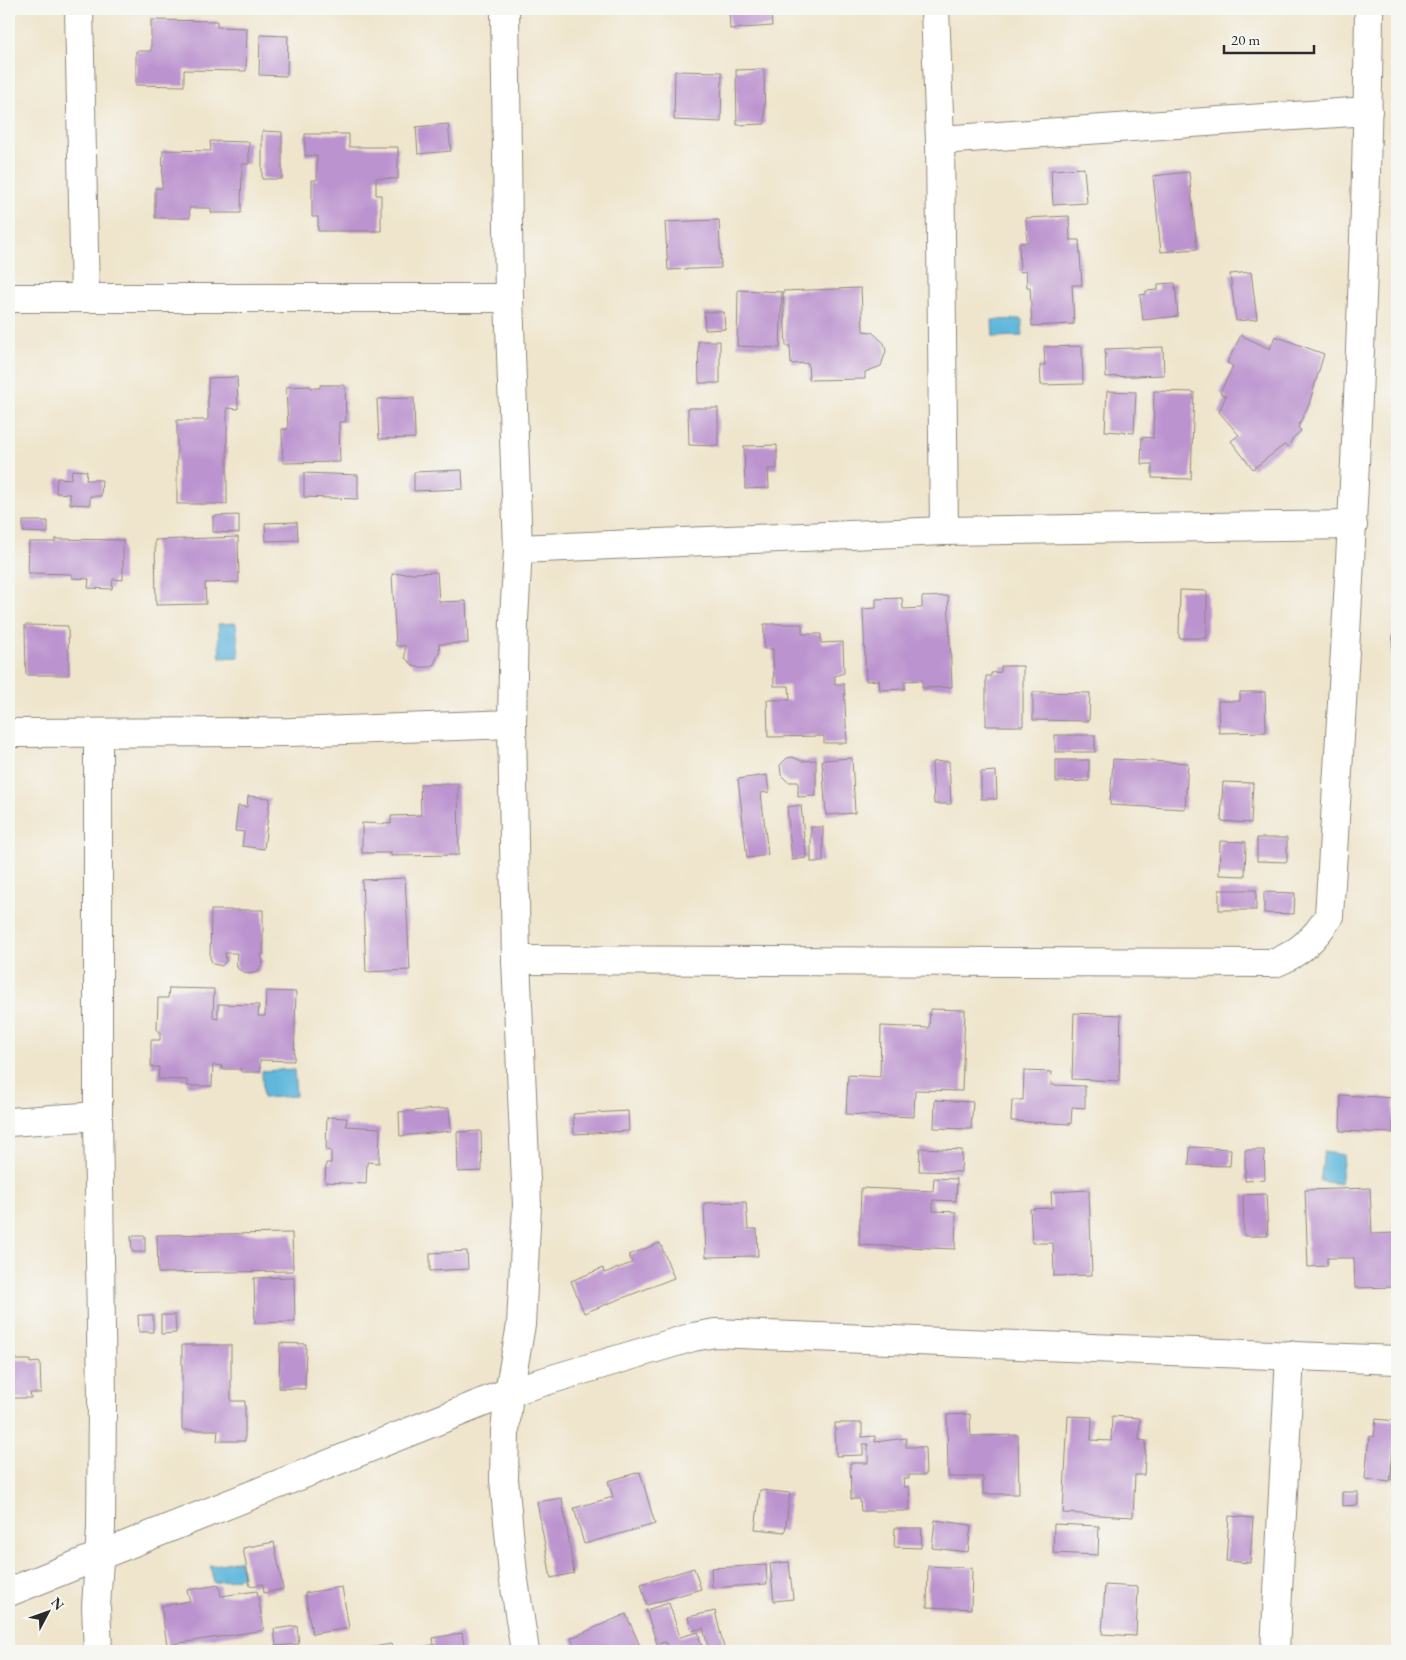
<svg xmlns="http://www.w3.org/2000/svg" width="1406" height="1660" font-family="'EB Garamond',serif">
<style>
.water{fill:#5fb7dc;stroke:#457184}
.building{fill:#bb93cf}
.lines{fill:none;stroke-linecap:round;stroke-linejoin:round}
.minor-casing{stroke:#8d887c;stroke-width:30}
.minor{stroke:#fff;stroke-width:28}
</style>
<rect width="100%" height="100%" fill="#f6f6f2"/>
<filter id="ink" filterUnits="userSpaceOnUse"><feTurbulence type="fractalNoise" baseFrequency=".02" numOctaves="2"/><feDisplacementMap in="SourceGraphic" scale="10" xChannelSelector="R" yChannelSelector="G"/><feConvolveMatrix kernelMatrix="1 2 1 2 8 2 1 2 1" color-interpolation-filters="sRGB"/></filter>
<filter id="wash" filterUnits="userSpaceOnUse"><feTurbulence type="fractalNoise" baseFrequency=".0096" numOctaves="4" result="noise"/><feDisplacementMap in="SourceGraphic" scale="20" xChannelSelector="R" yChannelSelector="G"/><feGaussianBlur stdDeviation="1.12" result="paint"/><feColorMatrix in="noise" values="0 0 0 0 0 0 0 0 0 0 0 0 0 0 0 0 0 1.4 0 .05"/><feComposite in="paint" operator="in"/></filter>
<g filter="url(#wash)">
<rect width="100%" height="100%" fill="#efe5cc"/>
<g class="water">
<polygon points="1022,319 1022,336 993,337 992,320"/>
<polygon points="236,623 239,657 220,658 218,624"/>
<polygon points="294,1069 296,1096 263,1098 262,1071"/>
<polygon points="1324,1152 1344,1155 1340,1184 1320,1181"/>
<polygon points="240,1560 243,1577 214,1583 210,1566"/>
</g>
<g id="blocks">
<g class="building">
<polygon points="729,9 771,9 772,26 730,29"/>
<polygon points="151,20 217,21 217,27 247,28 246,71 184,70 184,86 136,85 136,51 151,51"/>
<polygon points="260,35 288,36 287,76 259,75"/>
<polygon points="764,69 765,124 737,125 736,70"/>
<polygon points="675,71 722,72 721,122 674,120"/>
<polygon points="448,124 451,151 418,154 416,127"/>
<polygon points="262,131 282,132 282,179 262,179"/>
<polygon points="305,134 349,134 349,147 398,147 398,179 376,178 376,195 381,195 381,231 318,231 318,217 312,217 312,180 317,180 317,155 305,156"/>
<polygon points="210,141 249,142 249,164 242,164 241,213 211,213 211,208 189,208 190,218 155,218 155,188 162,188 163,150 211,151"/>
<polygon points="1084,168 1087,203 1053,205 1051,170"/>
<polygon points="1189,172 1197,249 1161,252 1153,176"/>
<polygon points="1069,216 1070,240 1079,240 1082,285 1072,285 1074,324 1032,326 1030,287 1027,287 1026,271 1020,272 1019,243 1027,242 1026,218"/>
<polygon points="719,220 721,268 668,270 665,222"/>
<polygon points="1251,272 1257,319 1236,321 1230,274"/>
<polygon points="1175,283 1178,316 1143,320 1140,295 1146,294 1146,291 1158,290 1158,284"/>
<polygon points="861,288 863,331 872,332 884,343 886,351 881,366 865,372 865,379 809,380 808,363 791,364 790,346 786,346 783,291"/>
<polygon points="738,290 782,292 780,348 737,346"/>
<polygon points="704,312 724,312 725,329 705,330"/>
<polygon points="1241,335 1270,349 1275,336 1324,354 1309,404 1298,427 1301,431 1293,438 1288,447 1284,445 1253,469 1231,441 1239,435 1219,412 1226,396 1220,393 1233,366 1227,363"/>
<polygon points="698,341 720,341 720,383 699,383"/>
<polygon points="1082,346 1083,384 1041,385 1040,365 1045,365 1044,347"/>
<polygon points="1163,347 1164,375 1106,377 1105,349"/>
<polygon points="237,377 238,409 227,408 227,504 177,504 177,420 208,420 208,378"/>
<polygon points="320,385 345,385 346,422 339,422 340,462 283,463 282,429 288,429 286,387 310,386 311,388 320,388"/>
<polygon points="1107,391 1136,392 1134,433 1105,431"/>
<polygon points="1154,391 1194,392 1191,479 1152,478 1152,464 1141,464 1142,437 1153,438"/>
<polygon points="414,398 415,438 379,439 377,399"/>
<polygon points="688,408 718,408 718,446 689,445"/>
<polygon points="777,445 777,469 768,469 769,488 745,489 744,446"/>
<polygon points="72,470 87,471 86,480 102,480 101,496 90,496 90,505 70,504 70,494 56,493 57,478 71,479"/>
<polygon points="462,470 463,489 414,491 414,472"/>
<polygon points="304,473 358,475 358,499 304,497"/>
<polygon points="239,515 239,533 213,532 213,516"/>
<polygon points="23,521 48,521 48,533 23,532"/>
<polygon points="297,522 298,540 266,541 265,523"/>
<polygon points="238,537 239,582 205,583 206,604 156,605 155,540"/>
<polygon points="55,539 123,540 123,580 113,579 112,589 88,588 89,579 72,578 72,574 28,573 29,542 55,542"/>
<polygon points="437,572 439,602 466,601 468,643 439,644 440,651 434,664 429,667 415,667 405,658 405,646 396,646 392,574"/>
<polygon points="1180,590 1207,591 1207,638 1179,638"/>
<polygon points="948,596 952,687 922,688 922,680 905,681 905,689 880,690 879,680 866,681 863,609 876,608 876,599 902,598 903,609 922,608 922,597"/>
<polygon points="764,624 802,624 802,634 821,634 821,643 843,642 844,673 835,676 835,684 844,684 847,743 824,743 824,736 768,737 767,700 790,700 789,686 774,686 773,649 764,649"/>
<polygon points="25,625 68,626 69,675 26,675"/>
<polygon points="1393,635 1397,636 1397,658 1392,657"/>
<polygon points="1001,666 1023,666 1023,726 986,726 986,676 991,676 991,673 1001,672"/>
<polygon points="1033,692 1090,693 1089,721 1033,720"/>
<polygon points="1240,692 1265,692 1266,732 1219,733 1218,701 1240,701"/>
<rect x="1055" y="735" width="40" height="17"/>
<polygon points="792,757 802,761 816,760 816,796 798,797 798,782 788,782 781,775 780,765 787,758"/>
<polygon points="852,758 855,813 826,815 822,760"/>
<polygon points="1113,759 1188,763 1185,809 1110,805"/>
<polygon points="1056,760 1089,760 1089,781 1056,782"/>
<polygon points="949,761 951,804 934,804 932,762"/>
<polygon points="996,771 997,799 981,799 981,772"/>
<polygon points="767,775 769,792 761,793 768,855 747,858 738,779"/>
<polygon points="1223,782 1253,783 1251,823 1221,821"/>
<polygon points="420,784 458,784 459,855 391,856 391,853 362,853 362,823 391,824 391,816 421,815"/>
<polygon points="248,796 270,798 264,849 242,846 244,832 235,831 238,806 247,807"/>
<polygon points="801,805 806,858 792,860 787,807"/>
<rect x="811" y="827" width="12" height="35"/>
<polygon points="1257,838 1287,838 1287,862 1257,861"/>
<polygon points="1220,841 1246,842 1245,876 1219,875"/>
<polygon points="405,878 410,970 366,972 362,880"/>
<rect x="1219" y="890" width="37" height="20"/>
<polygon points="1264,892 1295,893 1294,914 1264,913"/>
<polygon points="211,910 263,910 263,954 261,954 263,962 258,972 248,974 238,969 236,964 237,953 225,953 226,961 222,966 213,964 210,958"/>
<polygon points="169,988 214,989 213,1018 218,1019 218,1004 259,1005 258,1016 265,1016 266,991 296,992 294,1061 260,1060 260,1072 241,1072 241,1069 222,1069 222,1066 213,1065 212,1086 187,1086 187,1080 158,1079 159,1067 151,1067 151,1040 160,1040 160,1031 157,1031 158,998 168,998"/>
<polygon points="930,1009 965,1010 962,1091 915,1090 914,1117 846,1114 848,1075 880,1077 881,1026 929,1028"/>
<polygon points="1074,1013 1121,1015 1119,1081 1072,1079"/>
<rect x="9" y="1042" width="3" height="24"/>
<polygon points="1024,1071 1052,1072 1051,1085 1085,1086 1085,1108 1072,1107 1071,1124 1011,1121 1012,1100 1023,1100"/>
<polygon points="1341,1095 1394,1098 1393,1133 1340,1131"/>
<polygon points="935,1100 973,1102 971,1129 934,1128"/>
<polygon points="449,1108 451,1131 400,1136 399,1112"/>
<polygon points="628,1111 629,1131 574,1134 573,1114"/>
<polygon points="327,1117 347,1118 346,1126 380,1128 379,1163 367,1162 366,1184 325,1182 326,1163 331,1163 331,1151 326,1150"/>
<polygon points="481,1131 482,1171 458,1172 457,1132"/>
<polygon points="1190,1147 1231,1149 1230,1166 1189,1165"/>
<polygon points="920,1148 962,1150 961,1172 919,1171"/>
<polygon points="1245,1150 1264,1150 1265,1180 1245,1181"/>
<polygon points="934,1178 957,1179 956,1201 933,1200 933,1211 956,1212 955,1249 859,1245 861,1188 933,1191"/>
<polygon points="1370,1188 1372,1234 1397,1233 1397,1287 1355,1288 1354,1258 1327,1258 1327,1266 1308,1267 1305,1190"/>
<polygon points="1089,1190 1092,1275 1054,1276 1053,1243 1032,1243 1030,1209 1052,1208 1051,1192"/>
<polygon points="1266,1194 1268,1236 1244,1236 1243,1195"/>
<polygon points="746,1202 748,1229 757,1229 758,1256 706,1257 704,1203"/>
<polygon points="292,1233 293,1271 158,1273 157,1235"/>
<polygon points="131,1236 145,1236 145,1252 132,1252"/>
<polygon points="660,1243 674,1278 584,1313 571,1281 603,1268 604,1273 632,1263 629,1255"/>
<polygon points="467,1251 468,1269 430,1271 430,1253"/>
<polygon points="294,1277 295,1322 255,1323 254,1278"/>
<polygon points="138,1315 153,1315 153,1332 139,1332"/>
<polygon points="161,1315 175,1315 176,1333 161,1334"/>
<polygon points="280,1343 306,1344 305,1389 279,1388"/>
<polygon points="182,1345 231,1345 231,1401 245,1401 245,1441 217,1441 218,1430 182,1430"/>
<polygon points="9,1357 15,1357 16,1360 30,1360 30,1363 40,1362 41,1393 30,1393 31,1398 9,1398"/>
<polygon points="970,1414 971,1436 1018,1435 1019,1494 983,1494 983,1477 948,1477 947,1415"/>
<polygon points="1068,1416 1092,1417 1091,1440 1111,1441 1112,1416 1140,1418 1139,1440 1146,1441 1144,1475 1135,1475 1133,1517 1063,1513"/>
<polygon points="1376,1419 1396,1421 1390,1482 1365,1479 1369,1436 1374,1437"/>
<polygon points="835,1423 862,1423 862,1437 875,1436 875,1442 906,1438 906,1447 925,1447 926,1475 909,1475 909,1479 903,1479 904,1487 909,1487 910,1511 861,1511 860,1499 851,1499 850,1463 868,1463 868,1444 863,1444 863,1455 836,1456"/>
<polygon points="1395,1442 1397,1442 1397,1481 1392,1480"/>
<polygon points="640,1472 655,1524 584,1544 574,1508 613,1497 608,1481"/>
<polygon points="760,1490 790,1493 785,1532 755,1529"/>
<polygon points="1342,1492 1358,1492 1358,1505 1342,1506"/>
<polygon points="562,1498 574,1573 551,1578 537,1502"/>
<polygon points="1229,1516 1253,1518 1250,1563 1226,1561"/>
<polygon points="935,1520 971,1525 968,1552 932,1548"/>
<polygon points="1054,1524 1099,1526 1098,1555 1053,1553"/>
<polygon points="895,1528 922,1528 921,1548 894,1547"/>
<polygon points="274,1542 283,1589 264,1593 263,1584 250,1586 243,1548"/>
<polygon points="789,1562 793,1599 774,1601 770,1564"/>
<polygon points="766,1565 767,1584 712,1588 711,1568"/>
<polygon points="928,1566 972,1568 971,1609 927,1607"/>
<polygon points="694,1568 701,1589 647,1605 641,1584"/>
<polygon points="219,1585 221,1596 257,1591 264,1630 167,1645 161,1606 190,1601 187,1590"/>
<polygon points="1105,1585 1138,1587 1136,1636 1102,1634"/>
<polygon points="342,1587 349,1628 312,1634 305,1593"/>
<polygon points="669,1603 680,1637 698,1632 703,1651 669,1651 666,1642 657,1644 646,1610"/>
<polygon points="715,1611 724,1648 709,1651 703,1628 691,1631 688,1617"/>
<polygon points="626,1614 641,1648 634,1651 576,1651 571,1638"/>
<polygon points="297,1626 299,1644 276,1646 274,1629"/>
<polygon points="462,1633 465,1651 400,1651 434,1645 433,1638"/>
<polygon points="391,1644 393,1651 357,1651 357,1650"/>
</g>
</g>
</g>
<g filter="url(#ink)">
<use href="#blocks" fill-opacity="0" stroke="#8d887c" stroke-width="1"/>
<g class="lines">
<defs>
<g id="minor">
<polyline points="79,9 85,298"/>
<polyline points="505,9 509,298 518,549 514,619 512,724 516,960 527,1205 521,1325 509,1392 505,1431 504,1479 513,1574 525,1651"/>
<polyline points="935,9 940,140 944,531"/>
<polyline points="940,140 1368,111"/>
<polyline points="9,298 509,298"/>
<polyline points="518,549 944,531 1353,525"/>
<polyline points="9,733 291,732 512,724"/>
<path d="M516,960l759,3c24,-10 40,-24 54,-47 19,-302 37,-605 40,-907"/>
<polyline points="9,1122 98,1116"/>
<polyline points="9,1592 509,1392 693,1337 715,1333 1397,1360"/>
<polyline points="98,1651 96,1607 101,1528 102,1399 98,1116 98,733"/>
<polyline points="1275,1651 1290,1355"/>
</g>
</defs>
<use href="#minor" class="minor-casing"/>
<use href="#minor" class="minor"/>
</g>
</g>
<rect width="1406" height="1660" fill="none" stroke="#f6f6f2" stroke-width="30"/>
<g transform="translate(48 1612) rotate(49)" stroke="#f6f6f2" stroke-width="4" paint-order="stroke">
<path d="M0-4L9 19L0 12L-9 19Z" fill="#2b2b2b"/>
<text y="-8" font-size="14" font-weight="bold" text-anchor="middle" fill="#2b2b2b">N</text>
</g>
<path d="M1224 45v8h90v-8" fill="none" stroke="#2b2b2b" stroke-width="2.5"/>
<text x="1231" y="45" font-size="15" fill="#2b2b2b" stroke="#f6f6f2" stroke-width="4" paint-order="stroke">20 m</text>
</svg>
